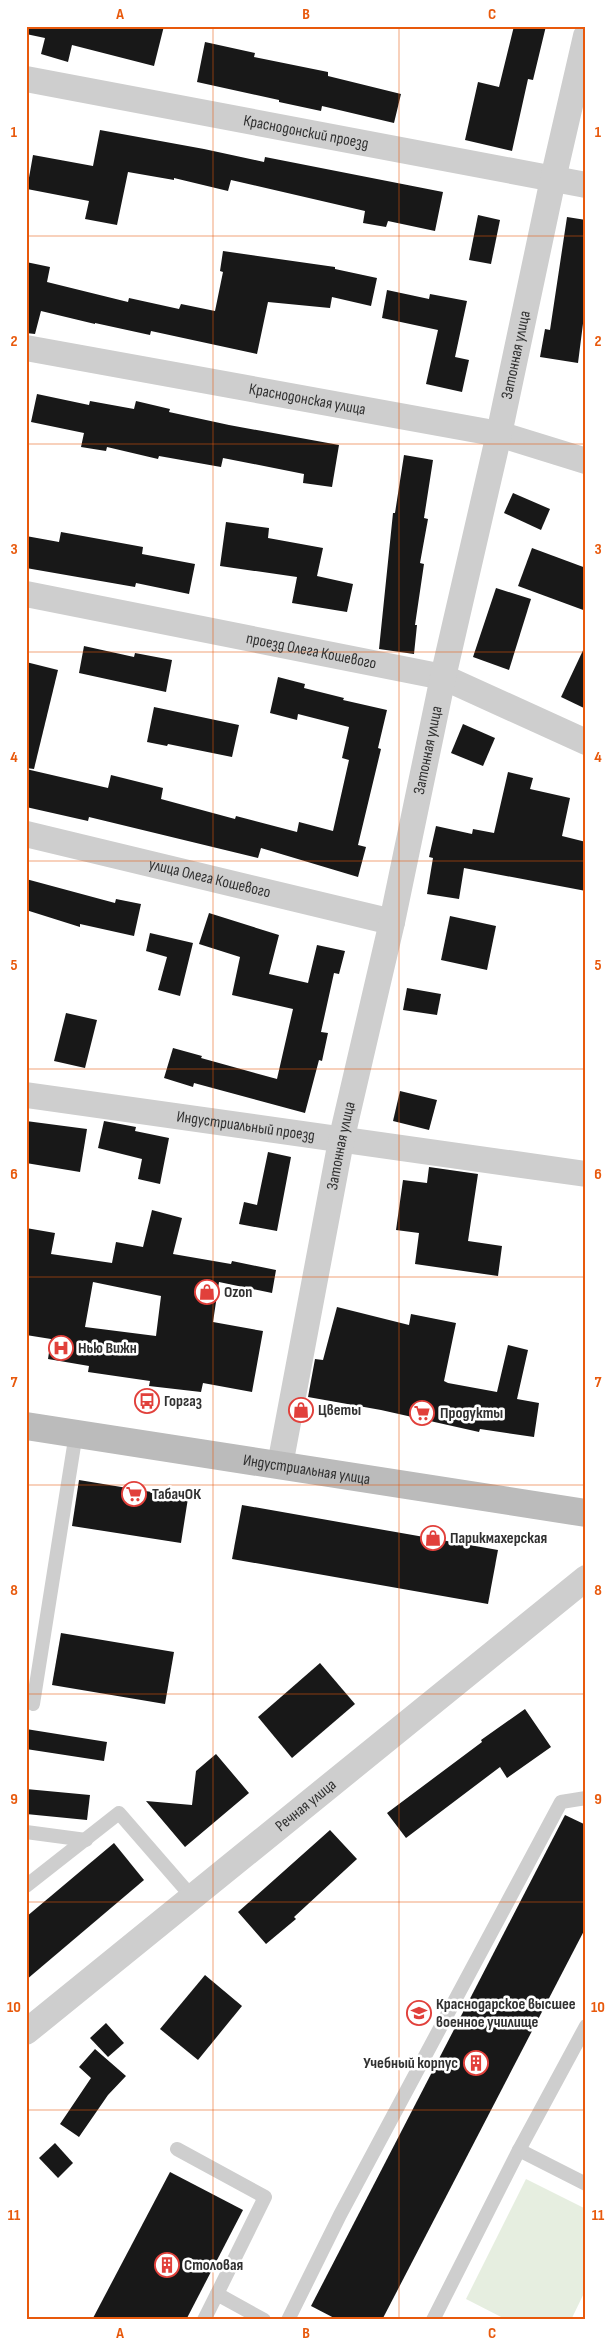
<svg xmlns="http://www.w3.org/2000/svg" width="612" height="2346" font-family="'Sofia Sans Condensed',sans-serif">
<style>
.green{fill:#e6eee0}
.building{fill:#181818;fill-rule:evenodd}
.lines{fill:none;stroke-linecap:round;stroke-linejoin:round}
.service{stroke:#cecece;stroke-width:14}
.minor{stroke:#cecece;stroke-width:26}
.secondary{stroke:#bbb;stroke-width:28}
.grid{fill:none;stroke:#e8590c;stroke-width:1;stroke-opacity:0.55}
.labels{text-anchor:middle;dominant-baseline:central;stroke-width:5;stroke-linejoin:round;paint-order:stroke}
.street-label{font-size:16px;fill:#313131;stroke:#fff}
.poi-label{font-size:16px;font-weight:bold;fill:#313131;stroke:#fff;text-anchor:start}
.neatline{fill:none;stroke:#e8590c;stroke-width:2}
.grid-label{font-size:16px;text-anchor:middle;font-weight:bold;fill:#e8590c}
</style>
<rect width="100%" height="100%" fill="#fff"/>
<polygon class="green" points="526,2179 586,2209 586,2289 571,2320 507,2320 466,2299"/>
<g class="building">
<polygon points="27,26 164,26 154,66 72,45 68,62 41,54 45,38 26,34"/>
<polygon points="514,26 546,26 533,80 528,79 512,151 465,140 478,82 499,87"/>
<polygon points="205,42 255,53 254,57 328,72 328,76 401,94 394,123 322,106 321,111 279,102 279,100 197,82"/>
<polygon points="100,130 204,149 264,162 265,157 443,192 435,231 388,221 386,227 363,223 365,211 231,180 228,191 174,178 174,180 128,172 117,225 85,219 89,201 27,189 33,155 93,166"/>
<polygon points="478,215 500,220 491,264 469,260"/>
<polygon points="567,217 586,220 586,300 578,363 540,357 545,329 550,330"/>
<polygon points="223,251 335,267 335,269 377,278 371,306 332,297 330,308 268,302 257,354 151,331 150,335 95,323 95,324 41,311 35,334 26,333 26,262 50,267 47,282 128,302 129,298 179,309 181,304 215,311 223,272 220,271"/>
<polygon points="387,290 429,299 430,294 467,301 455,357 469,360 462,392 426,384 438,330 382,318"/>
<polygon points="37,394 89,405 90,401 134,409 136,401 170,409 169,412 229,425 339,445 332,487 303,483 304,474 223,458 221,467 159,456 158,459 107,447 106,451 81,447 84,433 31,422"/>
<polygon points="404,455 433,460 424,518 428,519 420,563 424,564 415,625 417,625 414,654 379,649 393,513 395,513"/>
<polygon points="513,493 550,509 541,530 504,513"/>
<polygon points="226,522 269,528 268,538 323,548 317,576 353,584 347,612 292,603 297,577 220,566"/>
<polygon points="61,532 143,547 142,554 195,564 189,594 136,583 135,587 26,568 26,536 59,542"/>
<polygon points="532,548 586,568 586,611 518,586"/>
<polygon points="496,588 531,599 509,670 473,657"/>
<polygon points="586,644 586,709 561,697"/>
<polygon points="84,646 134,657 135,653 172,660 166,692 79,673"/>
<polygon points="26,662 58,670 34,769 26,768"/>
<polygon points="278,677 305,684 304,688 344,698 343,700 387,710 378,748 381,749 358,845 366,847 358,877 261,848 258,858 89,817 88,821 26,807 26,769 108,788 111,775 163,788 161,799 235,819 236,816 297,832 299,822 333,831 349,760 342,758 349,727 298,714 297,720 270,713"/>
<polygon points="154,707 239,725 232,757 168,744 167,746 147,742"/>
<polygon points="463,724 495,738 483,766 451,753"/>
<polygon points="508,772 533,778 530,789 570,798 562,836 586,842 586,891 464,868 459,899 427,894 433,858 429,857 436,826 472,834 473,829 494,833"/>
<polygon points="26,879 115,903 116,899 141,904 134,936 80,924 80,927 26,910"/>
<polygon points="209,913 279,935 269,974 308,983 317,945 345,951 339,974 334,973 321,1032 328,1033 322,1061 319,1060 305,1113 194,1083 193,1087 164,1078 173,1048 202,1056 201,1058 277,1079 293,1009 232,995 240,957 199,944"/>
<polygon points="450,916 496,926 487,970 441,960"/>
<polygon points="150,933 193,943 180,996 158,990 167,957 146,951"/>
<polygon points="407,988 441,994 437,1015 403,1010"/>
<polygon points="66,1013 97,1020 85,1068 54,1061"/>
<polygon points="400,1091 437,1100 429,1130 393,1121"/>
<polygon points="26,1121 87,1129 80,1172 26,1163"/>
<polygon points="104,1121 136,1127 135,1131 169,1138 160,1184 138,1179 142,1159 98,1148"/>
<polygon points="268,1152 291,1157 277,1231 239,1224 244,1202 257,1205"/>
<polygon points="429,1167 478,1174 468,1241 502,1246 498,1276 415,1264 419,1233 396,1230 403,1180 427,1183"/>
<path d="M152,1210l30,8 -9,36 58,10 1,-3 44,9 -4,23 -53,-11 -6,40 50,9 -11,61 -49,-9 -2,9 -52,-6 1,-5 -62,-9 1,-6 -41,-7 3,-20 -25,-4v-107l29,5 -4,21 61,9 4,-21 27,5zM93,1282l68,14 -5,40 -71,-9z"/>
<polygon points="337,1307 409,1325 411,1314 456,1323 444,1381 448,1383 497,1392 508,1345 528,1350 517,1399 539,1403 534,1437 480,1429 479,1432 381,1410 308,1397 315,1359 323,1360"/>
<polygon points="79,1480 188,1498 181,1543 72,1526"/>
<polygon points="242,1505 498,1550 488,1604 232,1559"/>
<polygon points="61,1633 174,1652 165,1704 52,1685"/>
<polygon points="320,1663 355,1704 292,1758 258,1717"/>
<polygon points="525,1709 551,1747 507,1778 500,1767 406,1838 387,1813 482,1742 481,1740"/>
<polygon points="26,1729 107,1742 104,1761 26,1749"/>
<polygon points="216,1754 249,1793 185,1847 146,1801 192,1805 196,1771"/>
<polygon points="26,1789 90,1795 87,1820 26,1814"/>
<polygon points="565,1815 586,1825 586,1927 382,2320 338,2320 311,2306"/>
<polygon points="330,1830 357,1859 294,1917 296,1919 266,1944 238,1912"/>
<polygon points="114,1843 144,1880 26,1980 26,1917"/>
<polygon points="205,1975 242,2006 198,2060 160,2029"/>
<polygon points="106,2023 124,2043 108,2057 90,2038"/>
<polygon points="95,2049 126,2076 108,2095 79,2137 60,2124 91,2078 79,2067"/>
<polygon points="55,2143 73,2163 58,2178 39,2158"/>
<polygon points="170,2172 243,2210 186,2320 92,2320"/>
</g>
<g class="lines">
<g class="service">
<polyline points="33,1704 76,1433"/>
<polyline points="26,1832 86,1840"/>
<polyline points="26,1886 119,1813 192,1897"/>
<polyline points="177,2149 265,2197 217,2294"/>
<polyline points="519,2150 586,2184"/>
<polyline points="204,2320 217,2294 264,2320"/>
<polyline points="288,2320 340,2215 561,1802 586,1798"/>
<polyline points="433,2320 519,2150 586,2026"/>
</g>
<g class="minor">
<path id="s1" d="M26,79l560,106"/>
<path id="s2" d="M26,348l473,86 87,27"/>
<path id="s3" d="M26,594l417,83 143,65"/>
<path id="s4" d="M26,834l366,88"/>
<path id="s5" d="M26,1095l560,79"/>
<path id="s6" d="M280,1465l61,-324 51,-219 51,-245 56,-243 54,-255 33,-143"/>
<path id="s7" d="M26,2032l560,-454"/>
</g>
<path class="secondary" id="s8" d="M26,1426l560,87"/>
</g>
<path class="grid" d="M213,26v2294M399,26v2294M26,236h560M26,444h560M26,652h560M26,861h560M26,1069h560M26,1277h560M26,1485h560M26,1694h560M26,1902h560M26,2110h560"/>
<defs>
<symbol id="shop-ring" viewBox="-11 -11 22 22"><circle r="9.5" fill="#fff" stroke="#e1403b" stroke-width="1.5"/><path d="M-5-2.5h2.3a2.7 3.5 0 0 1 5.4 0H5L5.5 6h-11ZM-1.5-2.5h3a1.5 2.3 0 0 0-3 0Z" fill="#e1403b"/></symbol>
<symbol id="hospital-ring" viewBox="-11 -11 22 22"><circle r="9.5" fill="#fff" stroke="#e1403b" stroke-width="1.5"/><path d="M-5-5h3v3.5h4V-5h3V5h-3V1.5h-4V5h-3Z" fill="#e1403b"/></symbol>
<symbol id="bus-ring" viewBox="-11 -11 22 22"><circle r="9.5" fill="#fff" stroke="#e1403b" stroke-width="1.5"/><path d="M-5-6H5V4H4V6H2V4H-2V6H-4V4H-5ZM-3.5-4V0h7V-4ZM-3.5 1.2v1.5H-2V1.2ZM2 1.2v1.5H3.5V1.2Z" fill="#e1403b"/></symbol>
<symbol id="supermarket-ring" viewBox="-11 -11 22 22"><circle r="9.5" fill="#fff" stroke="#e1403b" stroke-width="1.5"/><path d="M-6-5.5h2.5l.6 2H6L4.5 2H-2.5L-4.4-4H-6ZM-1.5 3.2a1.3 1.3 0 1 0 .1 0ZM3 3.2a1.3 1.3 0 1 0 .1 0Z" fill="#e1403b"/></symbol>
<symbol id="university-ring" viewBox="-11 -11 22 22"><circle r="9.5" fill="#fff" stroke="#e1403b" stroke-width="1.5"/><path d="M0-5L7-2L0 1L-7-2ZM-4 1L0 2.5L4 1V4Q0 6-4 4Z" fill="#e1403b"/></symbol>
<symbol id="building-ring" viewBox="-11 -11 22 22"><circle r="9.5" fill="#fff" stroke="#e1403b" stroke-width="1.5"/><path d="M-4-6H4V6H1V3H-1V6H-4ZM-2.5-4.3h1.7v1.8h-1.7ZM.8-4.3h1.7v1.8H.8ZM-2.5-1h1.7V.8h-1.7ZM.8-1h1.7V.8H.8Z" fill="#e1403b"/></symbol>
</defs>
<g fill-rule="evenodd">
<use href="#shop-ring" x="193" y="1278" width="28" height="28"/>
<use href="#hospital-ring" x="47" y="1334" width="28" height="28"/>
<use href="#bus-ring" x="133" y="1387" width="28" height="28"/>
<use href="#shop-ring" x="287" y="1396" width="28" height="28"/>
<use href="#supermarket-ring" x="408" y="1399" width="28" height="28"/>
<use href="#supermarket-ring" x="120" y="1480" width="28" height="28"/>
<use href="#shop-ring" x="419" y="1524" width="28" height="28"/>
<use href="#university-ring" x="405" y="1999" width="28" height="28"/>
<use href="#building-ring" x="462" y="2049" width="28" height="28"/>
<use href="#building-ring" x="153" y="2251" width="28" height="28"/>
</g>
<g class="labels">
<g class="street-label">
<text stroke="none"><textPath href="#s1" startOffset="285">Краснодонский проезд</textPath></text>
<text stroke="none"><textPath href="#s6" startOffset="1135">Затонная улица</textPath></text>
<text stroke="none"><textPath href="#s2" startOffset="286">Краснодонская улица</textPath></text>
<text stroke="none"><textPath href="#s3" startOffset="291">проезд Олега Кошевого</textPath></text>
<text stroke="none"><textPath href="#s6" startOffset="730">Затонная улица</textPath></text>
<text stroke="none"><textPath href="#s4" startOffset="189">улица Олега Кошевого</textPath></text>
<text stroke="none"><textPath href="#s5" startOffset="222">Индустриальный проезд</textPath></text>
<text stroke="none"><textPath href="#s6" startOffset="325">Затонная улица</textPath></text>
<text stroke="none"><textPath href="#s8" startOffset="284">Индустриальная улица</textPath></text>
<text stroke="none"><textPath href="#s7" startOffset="360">Речная улица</textPath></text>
</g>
<g class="poi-label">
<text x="224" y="1292">Ozon</text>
<text x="78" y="1348">Нью Вижн</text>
<text x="164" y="1401">Горгаз</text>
<text x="318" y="1410">Цветы</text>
<text x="440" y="1413">Продукты</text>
<text x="152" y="1494">ТабачОК</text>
<text x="450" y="1538">Парикмахерская</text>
<text x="436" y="2004">Краснодарское высшее<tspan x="436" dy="18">военное училище</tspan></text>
<text x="458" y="2063" text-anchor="end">Учебный корпус</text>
<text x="184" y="2265">Столовая</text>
</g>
</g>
<rect width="612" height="2346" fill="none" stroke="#ffffff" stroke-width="55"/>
<rect x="28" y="28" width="556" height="2290" class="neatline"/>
<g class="grid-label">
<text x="120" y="19">A</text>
<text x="306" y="19">B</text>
<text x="492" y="19">C</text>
<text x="14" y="137">1</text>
<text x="598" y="137">1</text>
<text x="14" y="346">2</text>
<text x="598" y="346">2</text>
<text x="14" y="554">3</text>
<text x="598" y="554">3</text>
<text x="14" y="762">4</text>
<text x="598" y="762">4</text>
<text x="14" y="970">5</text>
<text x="598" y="970">5</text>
<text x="14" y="1179">6</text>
<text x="598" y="1179">6</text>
<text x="14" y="1387">7</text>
<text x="598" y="1387">7</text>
<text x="14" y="1595">8</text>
<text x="598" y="1595">8</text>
<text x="14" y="1804">9</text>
<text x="598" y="1804">9</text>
<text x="14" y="2012">10</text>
<text x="598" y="2012">10</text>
<text x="14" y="2220">11</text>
<text x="598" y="2220">11</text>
<text x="120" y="2338">A</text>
<text x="306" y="2338">B</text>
<text x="492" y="2338">C</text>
</g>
</svg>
